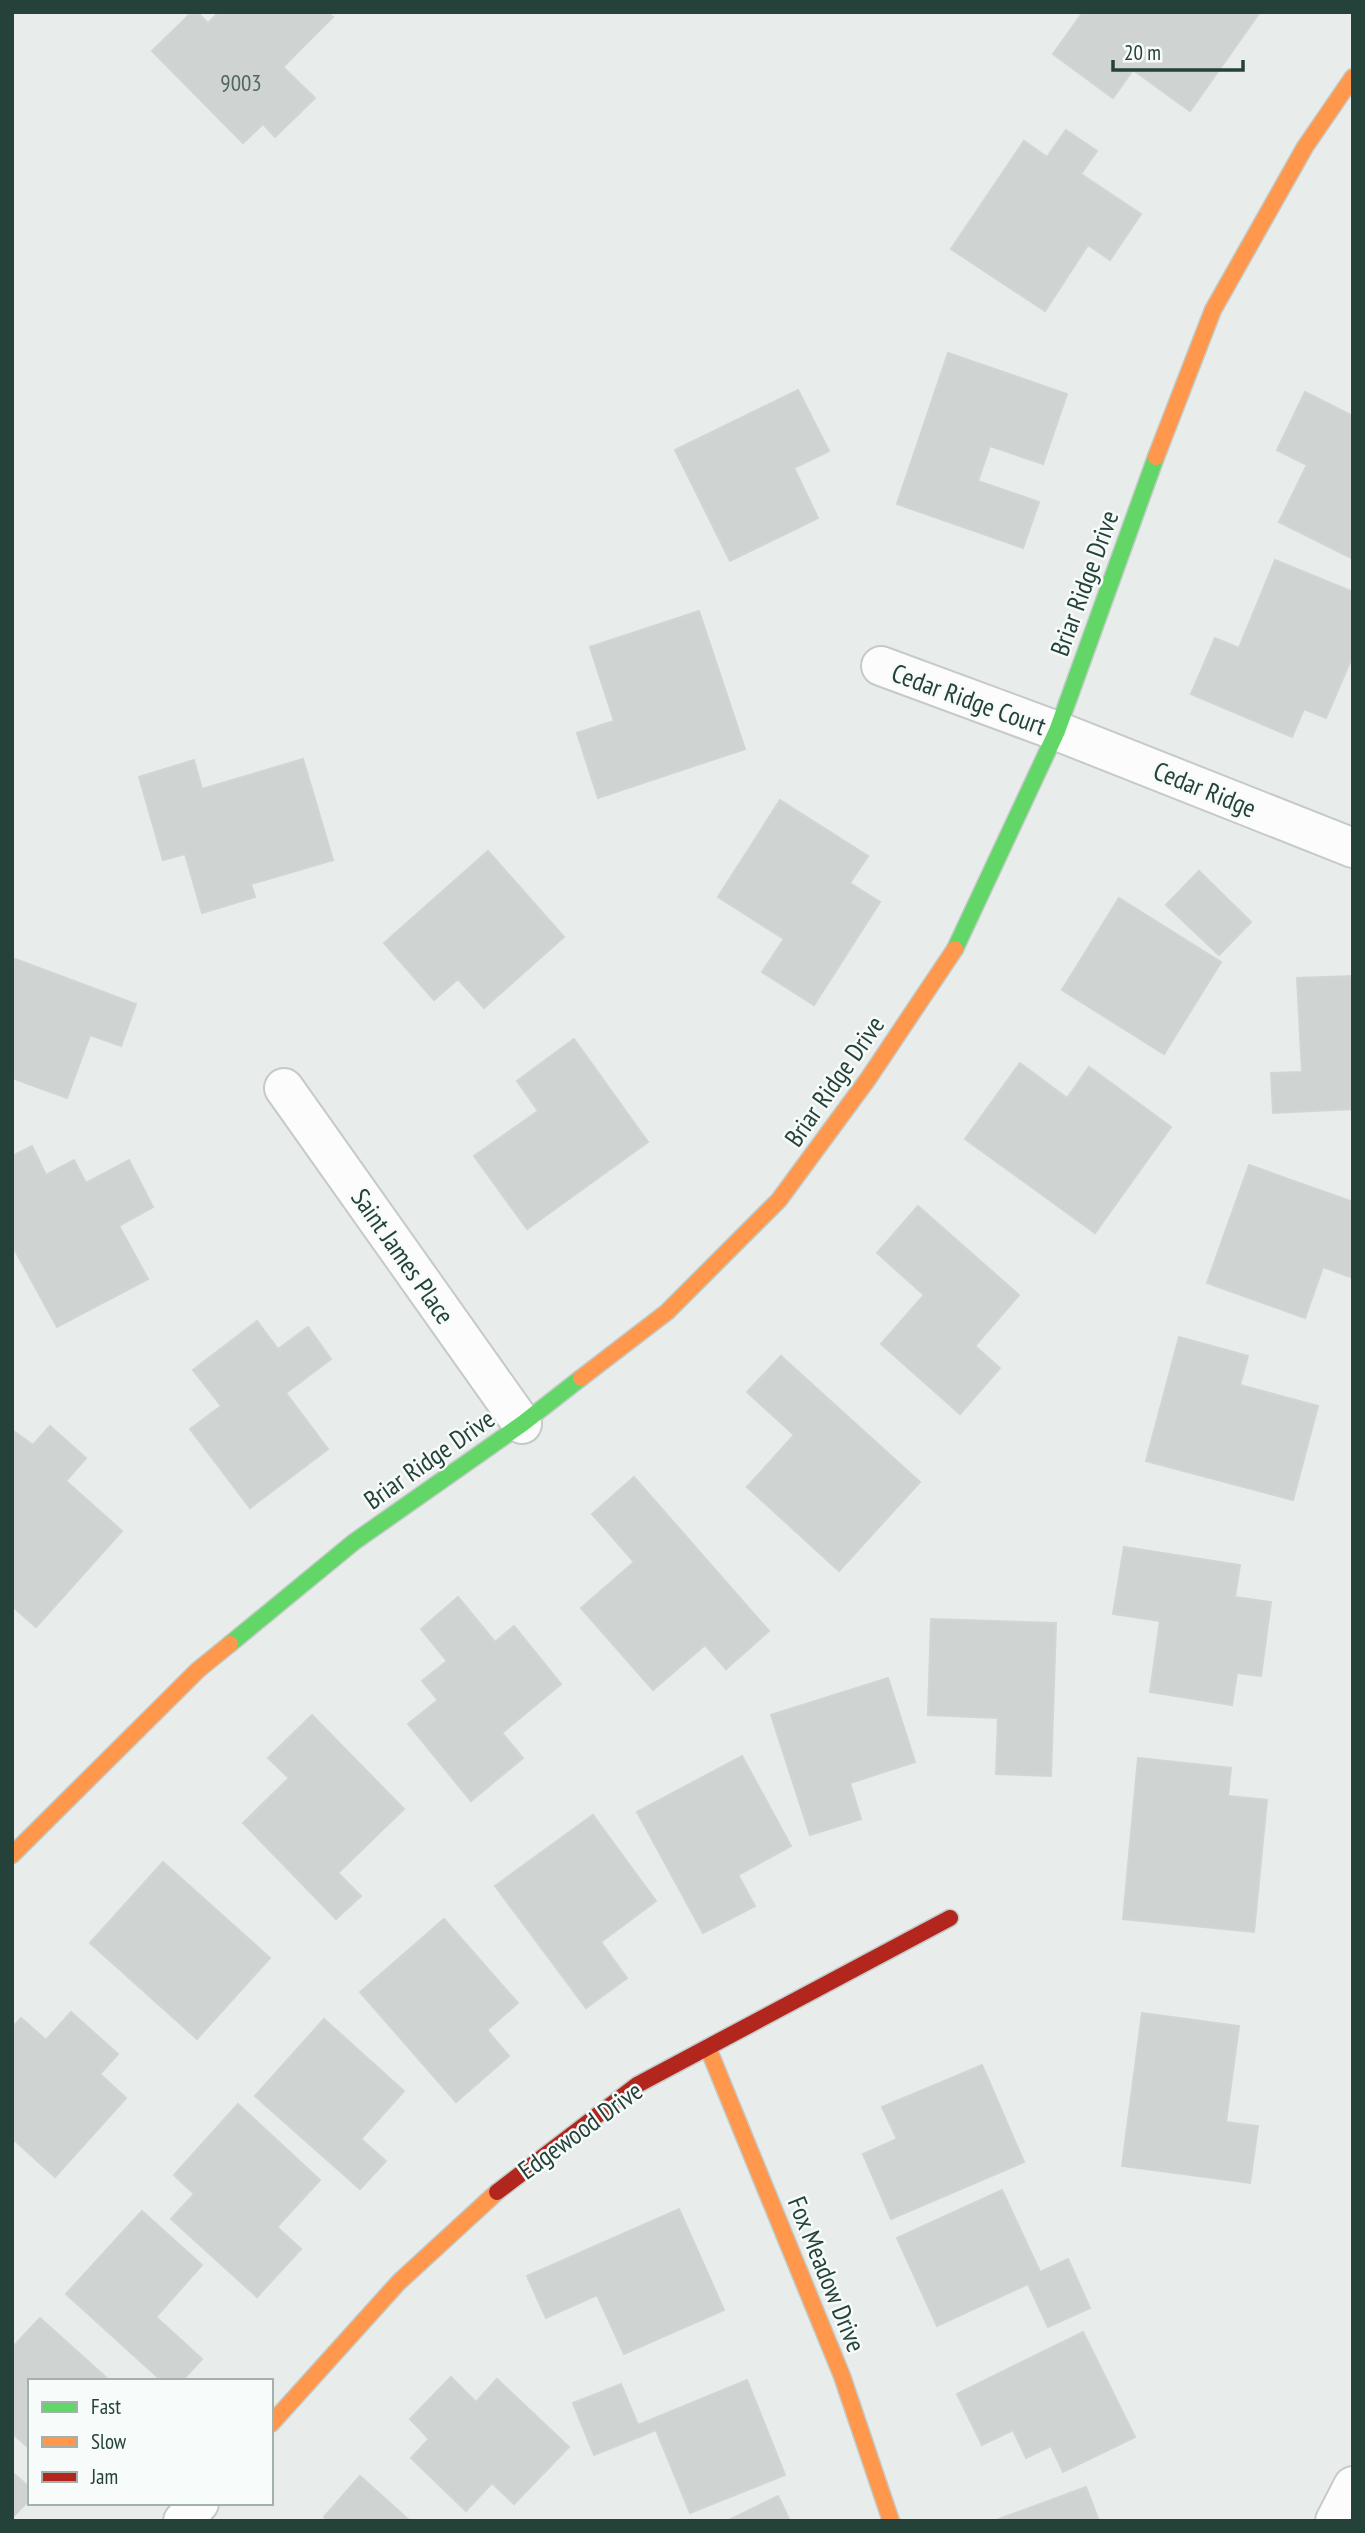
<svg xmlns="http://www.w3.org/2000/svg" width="1365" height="2533" font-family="'PT Sans Narrow',sans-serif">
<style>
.building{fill:#cfd4d2;stroke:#d1d6d4;stroke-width:2}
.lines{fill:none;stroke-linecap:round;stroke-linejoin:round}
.street-casing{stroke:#c5cac8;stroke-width:42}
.fast-casing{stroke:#c3cbc8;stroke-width:19}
.slow-casing{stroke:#c3cbc8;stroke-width:19}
.jam-casing{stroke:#c3cbc8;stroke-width:19}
.street{stroke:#fcfcfc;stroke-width:38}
.fast{stroke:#63d668;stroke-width:16}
.slow{stroke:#ff974d;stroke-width:16}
.jam{stroke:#b3261e;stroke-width:16}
.labels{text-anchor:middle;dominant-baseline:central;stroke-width:5;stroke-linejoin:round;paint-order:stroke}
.number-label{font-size:23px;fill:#506761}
.street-label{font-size:26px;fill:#24423a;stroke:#f7fbf9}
</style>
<rect width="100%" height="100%" fill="#e8edeb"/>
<g class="building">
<polygon points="192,12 197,12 208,23 219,12 328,12 333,17 283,67 315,98 275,137 263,124 243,143 152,51"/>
<polygon points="1083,12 1260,12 1190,111 1133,70 1113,98 1053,54"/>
<polygon points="1066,130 1097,151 1081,174 1141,214 1110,260 1088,245 1045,311 951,249 1024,141 1047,157"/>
<polygon points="948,353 1067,394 1043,464 990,446 978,481 1039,502 1023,548 897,504"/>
<polygon points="798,390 829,451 794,468 818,518 730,561 675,450"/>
<polygon points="1305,392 1353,416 1353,559 1279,522 1307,465 1277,450"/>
<polygon points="1275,560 1353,592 1353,655 1326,718 1304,709 1292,737 1191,694 1215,638 1239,648"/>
<polygon points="699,611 745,749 598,798 577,733 614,721 590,647"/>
<polygon points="303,759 333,860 251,884 255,897 202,913 185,854 163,860 139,777 194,760 202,789"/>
<polygon points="780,800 868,856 850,883 880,902 814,1005 762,972 784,939 718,897"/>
<polygon points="488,851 564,937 484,1008 458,979 434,1000 384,943"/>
<polygon points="1199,871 1251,922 1219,955 1166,905"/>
<polygon points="1119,898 1221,962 1164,1054 1062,990"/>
<polygon points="15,959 136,1004 121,1046 90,1035 67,1098 12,1078 12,967"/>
<polygon points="1353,976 1353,1109 1273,1113 1271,1073 1302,1072 1297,978"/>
<polygon points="574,1039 648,1142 527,1229 474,1156 538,1111 517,1081"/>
<polygon points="1020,1063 1067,1098 1089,1067 1171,1127 1095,1233 965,1139"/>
<polygon points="32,1146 46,1175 74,1160 86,1183 129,1160 153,1207 119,1226 148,1279 57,1327 12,1245 12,1156"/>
<polygon points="1249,1165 1353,1202 1353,1278 1323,1267 1305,1318 1207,1283"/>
<polygon points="918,1206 1019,1295 975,1346 1000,1368 960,1414 881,1344 924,1295 877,1253"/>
<polygon points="257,1321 278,1349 308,1327 331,1359 286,1393 328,1449 250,1508 190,1429 221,1406 193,1370"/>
<polygon points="1179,1337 1248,1356 1240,1385 1318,1406 1293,1500 1146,1461"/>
<polygon points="781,1356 920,1482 839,1571 747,1487 794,1435 747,1392"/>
<polygon points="50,1426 86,1458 66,1481 122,1531 36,1627 12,1606 12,1430 33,1445"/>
<polygon points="634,1477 769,1631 726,1669 705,1645 653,1690 581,1608 634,1562 592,1514"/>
<polygon points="1124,1547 1240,1565 1235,1597 1271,1602 1261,1676 1237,1673 1232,1705 1150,1692 1160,1621 1113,1614"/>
<polygon points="458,1597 495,1642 514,1626 561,1684 502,1733 523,1758 471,1801 408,1724 438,1700 422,1681 447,1661 421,1629"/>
<polygon points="931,1619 1056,1623 1051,1776 996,1774 998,1718 928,1715"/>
<polygon points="888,1678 915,1762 850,1783 861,1819 810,1835 771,1715"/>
<polygon points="312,1715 404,1809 338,1873 361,1896 336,1919 243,1823 289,1778 268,1758"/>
<polygon points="742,1756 791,1846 738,1875 755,1906 703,1933 637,1812"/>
<polygon points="1138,1758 1231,1768 1228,1796 1267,1800 1254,1932 1123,1919"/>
<polygon points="593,1815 656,1901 601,1942 627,1978 586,2008 495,1886"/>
<polygon points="163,1862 270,1958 197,2039 90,1943"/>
<polygon points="444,1919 518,2003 487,2030 509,2056 456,2102 360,1992"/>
<polygon points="71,2012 118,2054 100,2074 126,2098 55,2177 12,2138 12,2028 21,2018 46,2040"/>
<polygon points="1142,2013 1239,2026 1226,2122 1258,2126 1250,2183 1122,2166"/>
<polygon points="324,2019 404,2091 361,2139 386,2161 360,2189 255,2096"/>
<polygon points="982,2065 1024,2162 891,2219 863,2154 897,2139 882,2107"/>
<polygon points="238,2104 320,2180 277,2227 301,2249 257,2297 171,2219 194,2194 174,2175"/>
<polygon points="1002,2190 1040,2272 1068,2259 1090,2308 1048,2327 1028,2284 937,2326 897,2238"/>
<polygon points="679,2209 724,2310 624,2354 597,2295 546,2318 527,2276"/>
<polygon points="142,2211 202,2265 156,2317 202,2359 182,2381 162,2381 66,2294"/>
<polygon points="40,2318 110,2381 30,2381 30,2449 12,2433 12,2348"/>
<polygon points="1083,2332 1135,2437 1063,2472 1051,2446 1026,2458 1013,2430 982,2445 957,2394"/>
<polygon points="451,2377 476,2402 497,2379 569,2447 514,2504 492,2483 466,2511 411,2458 429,2439 410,2419"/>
<polygon points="747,2380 785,2475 690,2513 656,2430 594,2455 573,2403 621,2384 638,2425"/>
<polygon points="12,2472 30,2488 30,2499 12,2518"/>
<polygon points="360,2476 410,2521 328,2521 324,2517"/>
<polygon points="1086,2487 1099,2521 999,2521 999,2519"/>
<polygon points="778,2496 790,2521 727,2521"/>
</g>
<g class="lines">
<defs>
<g id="street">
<polyline points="881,666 1057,731 1353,848"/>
<polyline points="284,1088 522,1424"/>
<polyline points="183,2521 199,2503"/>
<polyline points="1335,2521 1353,2486"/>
</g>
<g id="fast">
<polyline points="955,949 1057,731 1156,457"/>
<polyline points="230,1644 354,1542 522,1424 581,1378"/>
</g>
<g id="slow">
<polyline points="1156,457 1213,310 1305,147 1353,77"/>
<polyline points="581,1378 667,1312 779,1200 868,1079 955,949"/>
<polyline points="12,1855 198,1670 230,1644"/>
<polyline points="708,2048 842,2376 891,2521"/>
<polyline points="271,2424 399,2282 497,2192"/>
</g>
<polyline id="jam" points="497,2192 637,2085 950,1918"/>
</defs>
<use href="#street" class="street-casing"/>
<use href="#fast" class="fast-casing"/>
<use href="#slow" class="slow-casing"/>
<use href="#jam" class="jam-casing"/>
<use href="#street" class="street"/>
<use href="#fast" class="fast"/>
<use href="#slow" class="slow"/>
<use href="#jam" class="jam"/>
</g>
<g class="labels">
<g class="number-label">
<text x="241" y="82">9003</text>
</g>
<g class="street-label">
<text transform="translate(1084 583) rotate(-70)">Briar Ridge Drive</text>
<text transform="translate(969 699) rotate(20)">Cedar Ridge Court</text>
<text transform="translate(1205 789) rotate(22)">Cedar Ridge</text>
<text transform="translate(834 1081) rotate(-55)">Briar Ridge Drive</text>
<text transform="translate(403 1256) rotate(55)">Saint James Place</text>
<text transform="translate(429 1459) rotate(-35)">Briar Ridge Drive</text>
<text transform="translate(580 2130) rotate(-36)">Edgewood Drive</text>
<text transform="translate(827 2274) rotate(68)">Fox Meadow Drive</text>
</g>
</g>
<rect width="1365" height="2533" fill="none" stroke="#24423a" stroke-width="28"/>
<rect x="28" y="2379" width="245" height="126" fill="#f7fbf9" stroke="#a3b1ad" stroke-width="2"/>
<rect x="42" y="2402" width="35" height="10" fill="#63d668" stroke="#a3b1ad" stroke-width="2"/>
<text x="91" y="2414" font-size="21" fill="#24423a">Fast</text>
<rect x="42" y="2437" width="35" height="10" fill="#ff974d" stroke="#a3b1ad" stroke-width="2"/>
<text x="91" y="2449" font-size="21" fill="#24423a">Slow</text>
<rect x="42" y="2472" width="35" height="10" fill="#b3261e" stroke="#a3b1ad" stroke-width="2"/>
<text x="91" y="2484" font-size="21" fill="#24423a">Jam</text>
<path d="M1113 60v10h130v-10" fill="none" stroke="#24423a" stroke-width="3.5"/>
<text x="1124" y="60" font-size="21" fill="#24423a" stroke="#f7fbf9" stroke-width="5" paint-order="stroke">20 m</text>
</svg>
